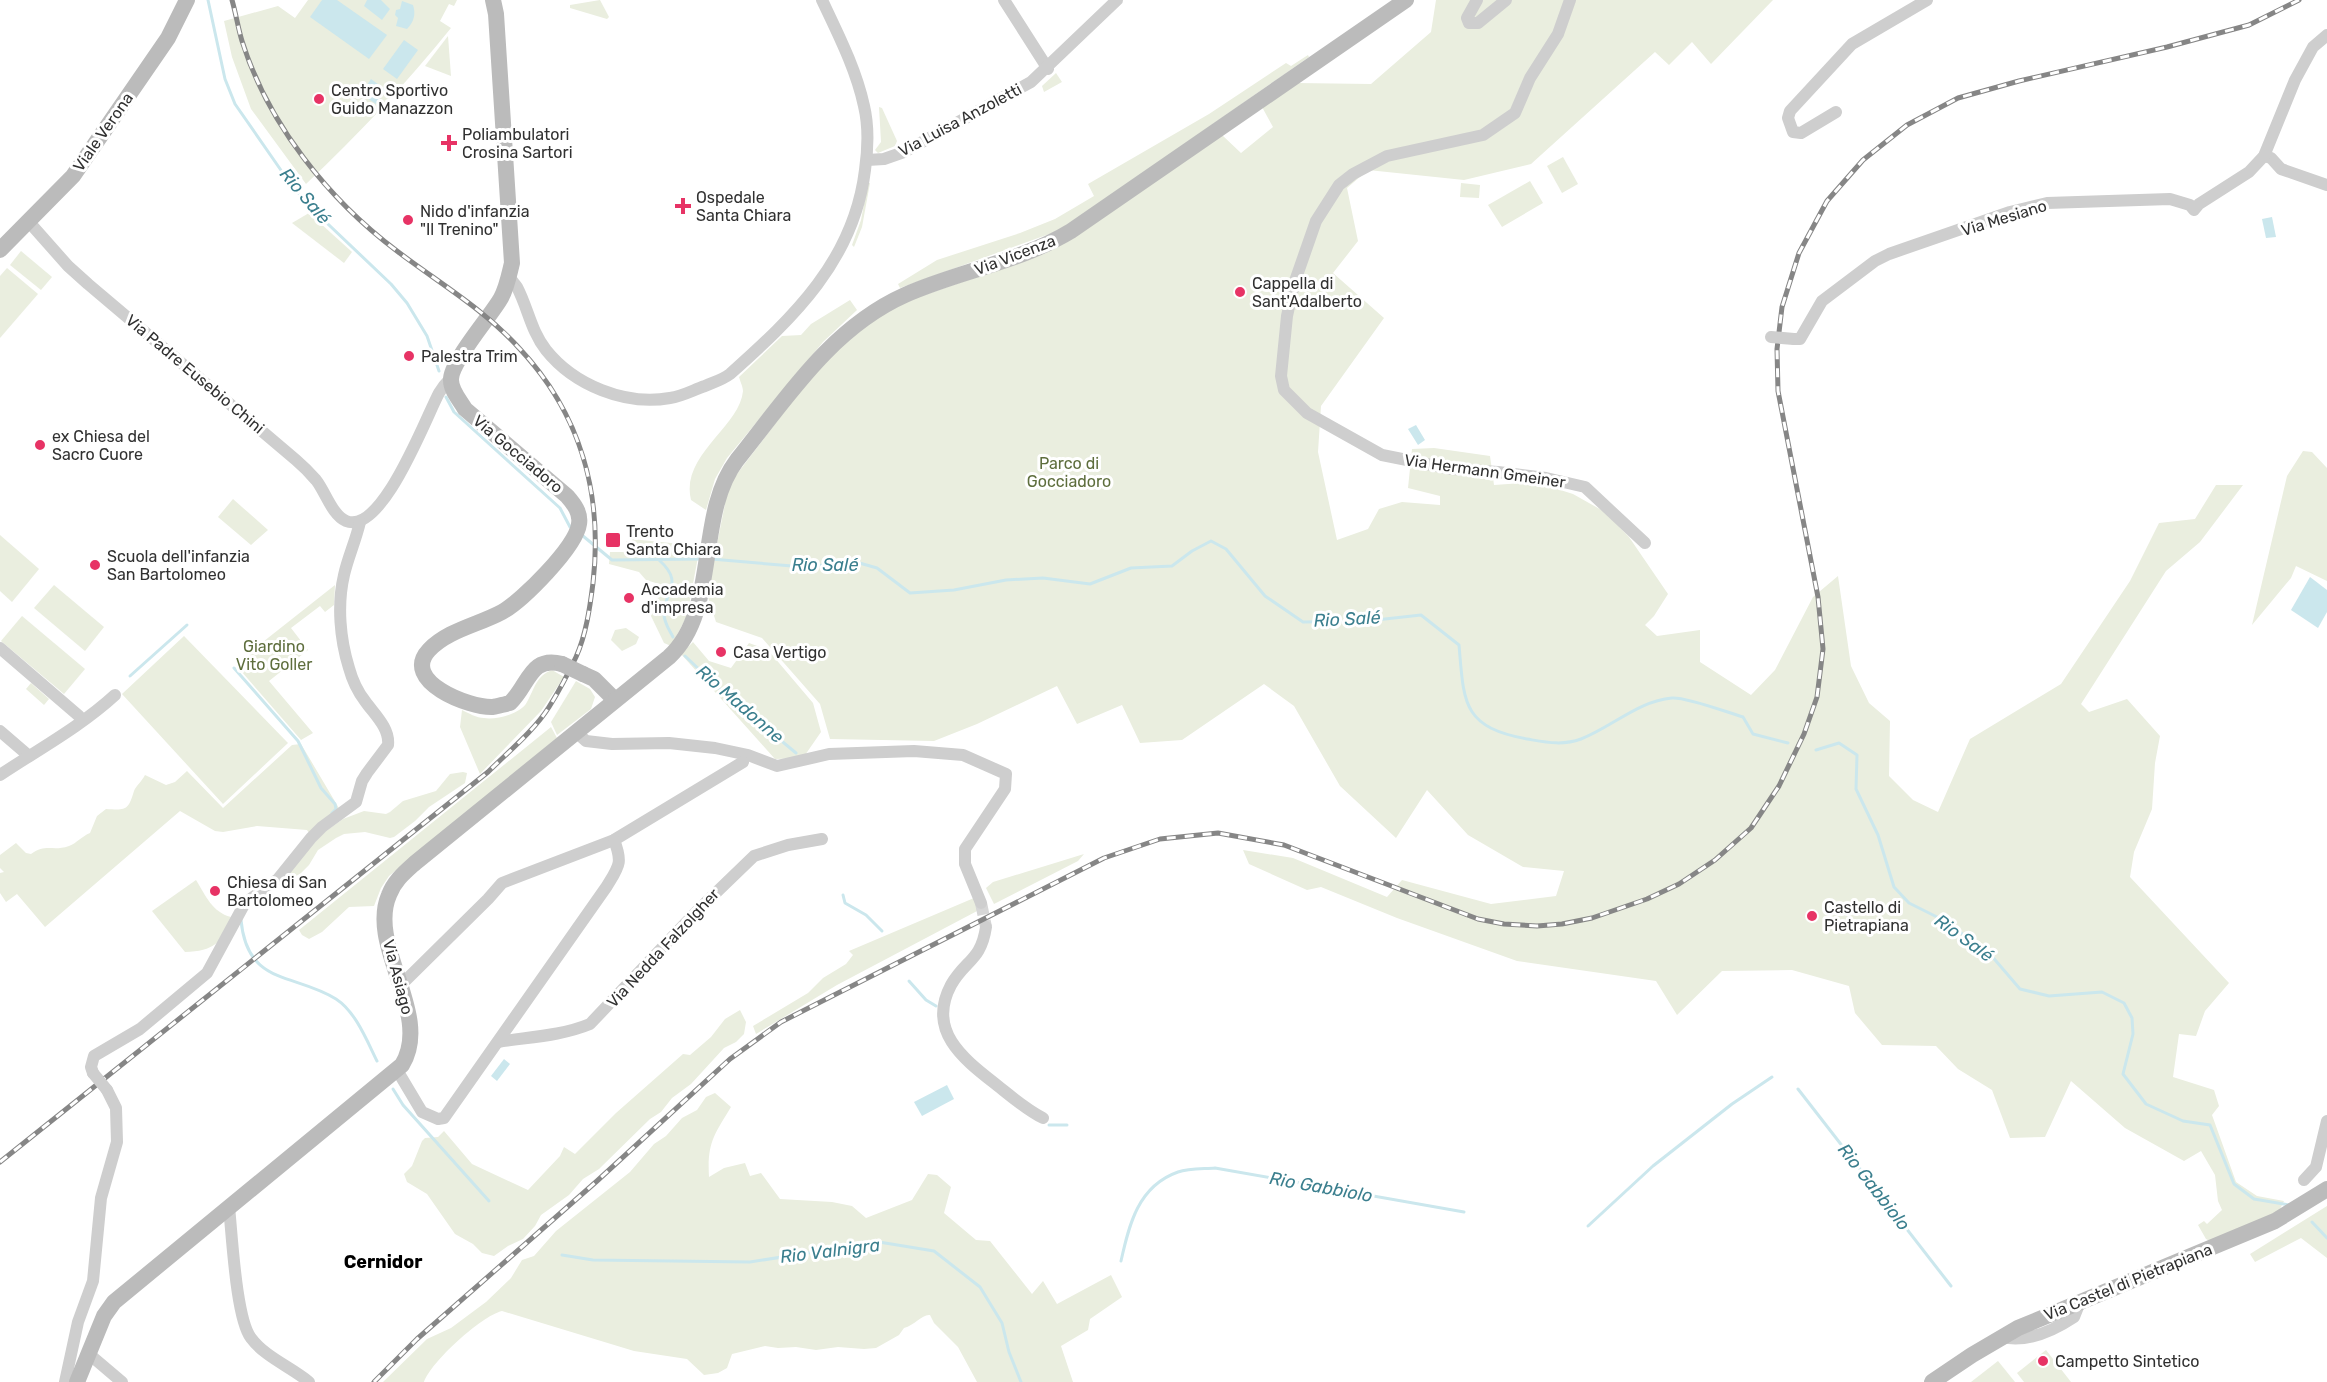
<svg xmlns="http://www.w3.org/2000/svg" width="2327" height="1382" font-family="Rubik,sans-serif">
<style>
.green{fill:#eaeedf}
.water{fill:#cbe7ed}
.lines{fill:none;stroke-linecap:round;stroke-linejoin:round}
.stream{stroke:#cbe7ed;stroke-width:3}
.street-tunnel{stroke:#d6d6d6;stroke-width:12;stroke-dasharray:12 6;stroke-linecap:butt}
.street{stroke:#cecece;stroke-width:12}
.secondary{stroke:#bbb;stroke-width:16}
.rail-casing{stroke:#868686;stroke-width:5}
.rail{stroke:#fff;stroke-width:3;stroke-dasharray:9;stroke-linecap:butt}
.street-bridge{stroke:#cecece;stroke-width:12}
.secondary-bridge{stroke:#bbb;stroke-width:16}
.poi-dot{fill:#e73365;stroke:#fff;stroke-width:2}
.labels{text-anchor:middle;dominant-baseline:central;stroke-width:6;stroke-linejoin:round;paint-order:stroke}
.poi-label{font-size:16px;fill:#313131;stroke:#fff;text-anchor:start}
.street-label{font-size:16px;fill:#313131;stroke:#fff}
.park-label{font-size:16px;fill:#5e6e3d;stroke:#fff}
.water-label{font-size:18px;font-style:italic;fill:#3b7f8e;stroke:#fff}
.neighbourhood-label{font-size:18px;font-weight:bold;fill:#000;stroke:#fff}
</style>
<rect width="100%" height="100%" fill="#fff"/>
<g class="green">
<path d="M308,0h149l-3,6 -5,-2 -9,17 11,7c-45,56 -93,107 -145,156l-55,-75 -19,-52 -8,-36 54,-15 17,12z"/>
<polygon points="600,0 609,17 607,19 570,8 570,5"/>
<polygon points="1436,0 1773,0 1711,64 1692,42 1669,65 1655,52 1531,164 1464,180 1368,170 1347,188 1358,241 1333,273 1384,318 1321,406 1318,452 1337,540 1368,529 1379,509 1402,502 1440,505 1440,496 1408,488 1412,449 1434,448 1490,456 1494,485 1535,482 1573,494 1605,512 1629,537 1668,594 1654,616 1645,625 1657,636 1700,630 1700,662 1751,695 1775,670 1813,597 1838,576 1851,666 1869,703 1890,721 1889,776 1913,800 1938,812 1970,739 2061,684 2130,581 2159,523 2195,519 2216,485 2243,485 2200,542 2166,571 2081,704 2089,712 2127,699 2160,736 2155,763 2152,809 2134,852 2130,877 2229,983 2205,1011 2196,1036 2179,1034 2173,1077 2214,1090 2219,1106 2212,1115 2236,1182 2257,1196 2284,1201 2275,1219 2216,1244 2206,1239 2198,1225 2204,1221 2207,1224 2222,1210 2218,1201 2215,1175 2201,1151 2184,1161 2125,1128 2071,1081 2045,1137 2010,1138 1992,1090 1958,1069 1936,1046 1882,1045 1855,1013 1849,986 1792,970 1722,971 1677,1015 1656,981 1517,961 1397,918 1321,887 1307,890 1249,864 1243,850 1293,858 1387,897 1402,880 1491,904 1556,896 1564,871 1523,867 1468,835 1427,790 1396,838 1340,786 1294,706 1264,684 1182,740 1140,743 1122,705 1077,724 1057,686 977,724 934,741 830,739 820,704 762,638 716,622 707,594 725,504 724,491 816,370 861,326 910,300 1046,253 1222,135 1241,153 1273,127 1262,107 1296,83 1371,84 1431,32"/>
<polygon points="448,36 451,76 425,66"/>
<polygon points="1308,55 1309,57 1074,221 1052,233 900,288 898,284 937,260 1020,233 1055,219 1094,196 1088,184 1209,114 1286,63 1291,66"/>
<polygon points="1056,73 1062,82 1044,92 1042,86"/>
<polygon points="879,107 882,108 897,141 895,146 878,153 875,150 881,142"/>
<polygon points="1563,157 1578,184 1562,193 1547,166"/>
<polygon points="1530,181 1543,203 1502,227 1488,205"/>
<polygon points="868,183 870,183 862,227 854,247 852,245 861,220"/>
<polygon points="1461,183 1480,185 1479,198 1460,197"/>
<polygon points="309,213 352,252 344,263 292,223"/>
<polygon points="21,251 52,277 41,290 10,265"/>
<polygon points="7,268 38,294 0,338 0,276"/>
<path d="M850,300l7,10 -34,32 -96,116 -12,21 -9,31 -15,-10c-11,-45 49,-73 52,-109 0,-4 -3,-10 -4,-14l43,-41 19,-1 10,-11z"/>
<polygon points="2303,451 2312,452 2327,468 2327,581 2296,566 2291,578 2252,625 2287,476"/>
<polygon points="233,499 268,530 251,545 218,517"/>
<polygon points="0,535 39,569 12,602 0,591"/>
<polygon points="632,539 700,546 687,616 671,646 664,643 651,616 659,584 646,580 639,572 609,564 610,552 625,552 626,541 632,542"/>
<polygon points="54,585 104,627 85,651 34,608"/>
<polygon points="335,585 334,605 325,612 320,606 291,628 308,650 269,681 313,733 301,740 235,664"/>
<polygon points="22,616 85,669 64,694 1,641"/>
<polygon points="626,628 639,637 636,644 622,651 611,640 615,630"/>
<polygon points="184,636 288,743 223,804 122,694"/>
<polygon points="693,642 709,661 731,668 749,643 768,650 813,703 821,732 803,758 775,759 681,654"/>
<path d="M552,670l12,7 -23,34 -61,63 -20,-47 2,-17c6,3 15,8 22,8 12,2 37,-4 43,-16 8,-14 9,-26 25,-32z"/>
<polygon points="576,681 590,689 595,697 591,709 557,735 551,722"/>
<polygon points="31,683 49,699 44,705 26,689"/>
<polygon points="551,727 557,738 389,876 381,888 374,906 349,907 322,932 309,939 302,935 299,930"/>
<path d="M301,744l39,66 -29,26 -4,-6 -50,-4 -34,6 -8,-1 -35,-20 -135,116 -28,-33 -11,8 -6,-9v-20l4,-1 -4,-4v-13l16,-12 10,10 5,1c16,-11 21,-2 38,-8 8,-3 13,-10 21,-13l7,-17 9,-7c20,1 22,2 28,-18 2,-5 8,-10 11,-16l21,10 9,-3 12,-11 36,37 69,-63z"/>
<polygon points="463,772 467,773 465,783 429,807 415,821 394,837 390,838 365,832 344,834 336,838 318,850 309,865 300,874 284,882 284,878 322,834 343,819 364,811 386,814 390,812 403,801 436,791 450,774"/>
<polygon points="1084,854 1078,861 994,904 986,888 993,882"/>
<path d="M196,880c10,16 16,32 35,37 -9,26 -17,34 -46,35l-33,-41z"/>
<polygon points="974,898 979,910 837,985 756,1034 753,1026 808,993 823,978 846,964 853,955 849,951"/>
<polygon points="740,1010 746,1022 744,1034 736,1042 724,1048 691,1084 672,1098 661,1112 650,1119 599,1169 583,1179 569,1195 541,1215 535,1226 523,1239 508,1246 494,1256 482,1253 473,1244 455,1234 427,1194 407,1182 404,1174 412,1166 422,1141 425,1138 438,1137 444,1131 472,1164 528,1190 560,1156 564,1147 575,1154 616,1113 683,1054 690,1055 711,1037 725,1019"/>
<path d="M715,1093l16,14c-17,28 -24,36 -22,70l15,-9 21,-5 5,13 11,-3 19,26 52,3 20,4 14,12 46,-18 16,-26 9,1 14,12 -7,26 32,27 14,1 42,53 11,-13 14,23 54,-29 11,22 -32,22 -2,11 -27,16 12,36h-96l-19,-35 -24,-24 -4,-8c-8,-1 -15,10 -26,13l-5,7 -23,13 -12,1 -26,-2 -22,3 -20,-3 -18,1 -13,-2 -33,8 -5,14 -9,5 -14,2 -17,-16 -53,-8 -132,-40c-21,5 -71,51 -78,71h-41l44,-43 24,-11 35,-26 25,-24 11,-18 12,-4 22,-25 74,-59 24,-28 12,-8 16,-18 15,-8 9,-13z"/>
<polygon points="2327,1206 2327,1258 2301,1238 2255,1262 2250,1254"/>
<polygon points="2046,1350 2071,1382 2024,1382 2017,1373"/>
<polygon points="1998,1361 2015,1382 1971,1382"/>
</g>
<g class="water">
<polygon points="322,0 337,0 387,35 369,59 310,17"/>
<polygon points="367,0 381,0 390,9 382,20 364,6"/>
<path d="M402,1l11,4c3,9 1,17 -6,24l-11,-3 2,-8 -3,-3 1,-5 4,-1z"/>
<polygon points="404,40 418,50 397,79 383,69"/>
<polygon points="371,79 386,90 376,104 361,94"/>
<polygon points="2272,217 2276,237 2266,238 2262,219"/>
<polygon points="1416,425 1425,440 1418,445 1408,429"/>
<polygon points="2310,577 2327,590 2327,612 2318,628 2291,610"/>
<polygon points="504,1059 510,1064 497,1081 491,1076"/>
<polygon points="947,1085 954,1099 922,1116 914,1102"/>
</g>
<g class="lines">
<g class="stream">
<polyline points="208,0 225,79 235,104 285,176 309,206 391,284 407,303 427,336 439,371"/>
<polyline points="446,397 454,412 560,508 570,527"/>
<polyline points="583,536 612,560 702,559"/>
<path d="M711,559l93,8 52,-5 21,6 33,25 44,-3 52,-10 37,-2 47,6 41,-16 41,-2 20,-15 19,-10 15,8 39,47 38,26 64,-1 54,-6 38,30c5,58 3,82 68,94 18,3 35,7 54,0 31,-12 57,-38 91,-41 15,-1 54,14 71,19l10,17 35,9"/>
<path d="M659,560c26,23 5,31 5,54 0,9 5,15 9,23"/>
<polyline points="685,656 724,693 796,753"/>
<polyline points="234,668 298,741 321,788 335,804 336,809 332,813"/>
<polyline points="130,676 187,625"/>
<polyline points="1816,750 1839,743 1857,755 1856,789 1878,835 1894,887 1909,903 1943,920 1990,954 2020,989 2049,996 2102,992 2124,1003 2132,1018 2133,1034 2123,1074 2146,1104 2183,1121 2210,1125 2234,1184 2254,1199 2289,1205"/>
<polyline points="843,895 845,903 866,915 882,931"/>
<path d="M241,920c6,66 54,53 95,79 20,13 31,42 41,62"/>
<polyline points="909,981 926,1000 936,1006"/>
<polyline points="393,1089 403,1105 489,1201"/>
<polyline points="1798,1089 1951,1286"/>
<polyline points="1049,1125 1067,1125"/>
<polyline points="2312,1222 2327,1238"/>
<polyline points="1588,1226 1653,1166 1732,1104 1772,1077"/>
<polyline points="562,1255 593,1260 750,1262 879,1242 934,1251 980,1287 1002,1323 1009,1352 1021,1382"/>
<path d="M1121,1261c8,-36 17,-75 57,-89 11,-4 26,-3 37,-4l249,44"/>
</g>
<polyline class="street-tunnel" points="981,903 986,927"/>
<g class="street">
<polyline points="1004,0 1048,69"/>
<polyline points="1477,0 1467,18 1469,23 1478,23 1506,0"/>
<polyline points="1570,0 1558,34 1530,78 1515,113 1483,135 1387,156 1353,174 1339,185 1316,221 1294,284 1287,316 1281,376 1284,390 1307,413 1382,455 1452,469 1498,472 1546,478 1585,487 1645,543"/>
<polyline points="1836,112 1801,133 1793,132 1788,118 1790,111 1852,44 1927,0"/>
<polyline points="2264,156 2271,158 2281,169 2327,185"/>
<polyline points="867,160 884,159 904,152 1031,82 1117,0"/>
<path d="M29,222l39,44 20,18 208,176c7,6 14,13 20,20 9,11 16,35 30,41 36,15 80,-104 93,-128 3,-5 7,-10 11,-14"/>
<path d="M509,276c2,4 5,7 8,11 11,21 14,44 29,63 28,35 79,56 124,48 13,-2 23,-8 35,-12 9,-4 17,-6 25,-12 64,-57 124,-114 135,-204 3,-21 4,-43 -1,-64 -8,-37 -26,-72 -42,-106"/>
<polyline points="1794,339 1800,339 1822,301 1875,261 1889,254 2010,212 2047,203 2170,199 2190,205 2194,210 2199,204 2249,172 2264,156 2295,80 2313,47 2327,35"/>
<polyline points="0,648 79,716"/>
<polyline points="0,731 29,756"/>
<polyline points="576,732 586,741 612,744 669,743 715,748 748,755 777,766 829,754 914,751 963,755 1006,774 1005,789 965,849 965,864 981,903"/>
<path d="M0,775c39,-26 80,-48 115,-80"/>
<path d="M986,927c-5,34 -21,33 -35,58 -25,47 14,75 47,101 15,12 29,24 45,32"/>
<polyline points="399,983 406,980 488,899 502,883 614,840 743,762"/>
<path d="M498,1042c31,-5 63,-6 92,-18l106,-112 58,-56 34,-11 34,-6"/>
<path d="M397,1070l25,42 16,7 6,-1 163,-232c12,-20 16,-23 7,-46"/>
<path d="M93,1073l-2,-6 3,-11 46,-27 67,-56 38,-70 33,-24 33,-41 11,-11 34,-25 6,-21 5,-8 21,-28c2,-17 -14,-31 -23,-44 -7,-9 -13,-22 -16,-33 -9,-29 -12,-63 -5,-93 4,-18 12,-35 16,-53"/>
<polyline points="2304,1180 2316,1167 2327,1121"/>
<path d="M229,1207c3,27 7,112 22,131 14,19 40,29 58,44"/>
<path d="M2002,1337c26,6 51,-6 72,-20l6,-15"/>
<polyline points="89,1354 122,1382"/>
<polyline points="65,1382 78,1322 93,1281 101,1198 117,1142 116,1108 107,1090"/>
</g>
<g class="secondary">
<path d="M493,0l3,14 16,249c-3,12 -5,24 -11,35 -10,18 -51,64 -50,82 0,11 9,20 14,29l102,87c7,8 14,17 12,28 -3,23 -57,77 -77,88 -24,13 -54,18 -73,38 -29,31 40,58 64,57 5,-1 12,-3 17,-4 19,-18 20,-48 52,-39"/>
<polyline points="0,250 73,176 168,38 187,0"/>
<polyline points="583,674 594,679 615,700"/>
<path d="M77,1382l27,-66 10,-14 288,-237c31,-50 -35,-119 -13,-170 5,-14 16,-23 26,-32l254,-206c51,-47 26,-142 68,-197 49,-61 94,-132 168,-165 54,-24 115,-33 166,-64l335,-231"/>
<polyline points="1932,1382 1972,1355 2018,1328 2275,1221 2327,1189"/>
</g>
<defs>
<g id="rail">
<path d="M0,1162l488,-390c20,-20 46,-41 61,-65 10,-16 19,-33 27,-50 10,-22 14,-50 17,-74 10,-88 -12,-169 -74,-235 -35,-39 -80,-65 -122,-97 -68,-51 -129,-127 -155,-210 -4,-13 -6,-27 -10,-41"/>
<polyline points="374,1382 417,1339 597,1181 730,1059 781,1022 1104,858 1160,839 1218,833 1284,845 1478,919 1504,924 1537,926 1562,924 1592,918 1647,899 1679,884 1715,860 1751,828 1779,786 1804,734 1817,697 1823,649 1818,597 1778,391 1777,349 1782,307 1799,253 1827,201 1863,160 1907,125 1958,98 2019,81 2167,47 2249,25 2299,0"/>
</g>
</defs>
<use href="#rail" class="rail-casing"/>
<use href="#rail" class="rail"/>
<g class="street-bridge">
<polyline points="1771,337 1794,339"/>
<polyline points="93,1073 107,1090"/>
</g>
<polyline class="secondary-bridge" points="562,664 583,674"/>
</g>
<g class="poi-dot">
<circle cx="319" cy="99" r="6"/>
<path d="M446 134h6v6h6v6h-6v6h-6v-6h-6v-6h6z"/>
<path d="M680 197h6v6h6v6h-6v6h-6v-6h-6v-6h6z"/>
<circle cx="408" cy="220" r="6"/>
<circle cx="1240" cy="292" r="6"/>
<circle cx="409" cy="356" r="6"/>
<circle cx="40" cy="445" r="6"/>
<rect x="605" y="532" width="16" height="16" rx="3"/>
<circle cx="95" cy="565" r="6"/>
<circle cx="629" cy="598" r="6"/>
<circle cx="721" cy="652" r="6"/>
<circle cx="215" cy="891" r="6"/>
<circle cx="1812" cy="916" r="6"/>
<circle cx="2043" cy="1361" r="6"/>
</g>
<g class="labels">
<g class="poi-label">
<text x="331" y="90">Centro Sportivo<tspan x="331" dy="18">Guido Manazzon</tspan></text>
<text x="462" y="134">Poliambulatori<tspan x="462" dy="18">Crosina Sartori</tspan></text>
<text x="696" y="197">Ospedale<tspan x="696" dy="18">Santa Chiara</tspan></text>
<text x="420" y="211">Nido d'infanzia<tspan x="420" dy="18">"Il Trenino"</tspan></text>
<text x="1252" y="283">Cappella di<tspan x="1252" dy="18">Sant'Adalberto</tspan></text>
<text x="421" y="356">Palestra Trim</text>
<text x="52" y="436">ex Chiesa del<tspan x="52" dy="18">Sacro Cuore</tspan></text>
<text x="626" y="531">Trento<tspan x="626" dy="18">Santa Chiara</tspan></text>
<text x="107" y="556">Scuola dell'infanzia<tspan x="107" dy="18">San Bartolomeo</tspan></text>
<text x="641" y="589">Accademia<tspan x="641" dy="18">d'impresa</tspan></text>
<text x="733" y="652">Casa Vertigo</text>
<text x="227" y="882">Chiesa di San<tspan x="227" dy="18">Bartolomeo</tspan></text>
<text x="1824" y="907">Castello di<tspan x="1824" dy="18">Pietrapiana</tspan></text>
<text x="2055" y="1361">Campetto Sintetico</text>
</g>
<g class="street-label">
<text transform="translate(960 120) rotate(-28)">Via Luisa Anzoletti</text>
<text transform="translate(103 132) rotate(-55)">Viale Verona</text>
<text transform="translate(2004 218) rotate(-17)">Via Mesiano</text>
<text transform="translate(1015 255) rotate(-21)">Via Vicenza</text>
<text transform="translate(195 374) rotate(40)">Via Padre Eusebio Chini</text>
<text transform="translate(518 454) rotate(40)">Via Gocciadoro</text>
<text transform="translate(1485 471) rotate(8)">Via Hermann Gmeiner</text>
<text transform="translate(663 948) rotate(-47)">Via Nedda Falzolgher</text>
<text transform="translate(398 977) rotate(75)">Via Asiago</text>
<text transform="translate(2128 1282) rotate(-22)">Via Castel di Pietrapiana</text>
</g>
<g class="park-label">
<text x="1069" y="463">Parco di<tspan x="1069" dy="18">Gocciadoro</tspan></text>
<text x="274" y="646">Giardino<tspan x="274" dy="18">Vito Goller</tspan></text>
</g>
<g class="water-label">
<text transform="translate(305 196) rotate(50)">Rio Salé</text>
<text x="825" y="565">Rio Salé</text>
<text transform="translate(1347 619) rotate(-3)">Rio Salé</text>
<text transform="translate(740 704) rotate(41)">Rio Madonne</text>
<text transform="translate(1964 938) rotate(36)">Rio Salé</text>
<text transform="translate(1321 1187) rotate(10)">Rio Gabbiolo</text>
<text transform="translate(1874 1187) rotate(52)">Rio Gabbiolo</text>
<text transform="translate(830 1251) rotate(-7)">Rio Valnigra</text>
</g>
<g class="neighbourhood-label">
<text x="383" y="1262">Cernidor</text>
</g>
</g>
</svg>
